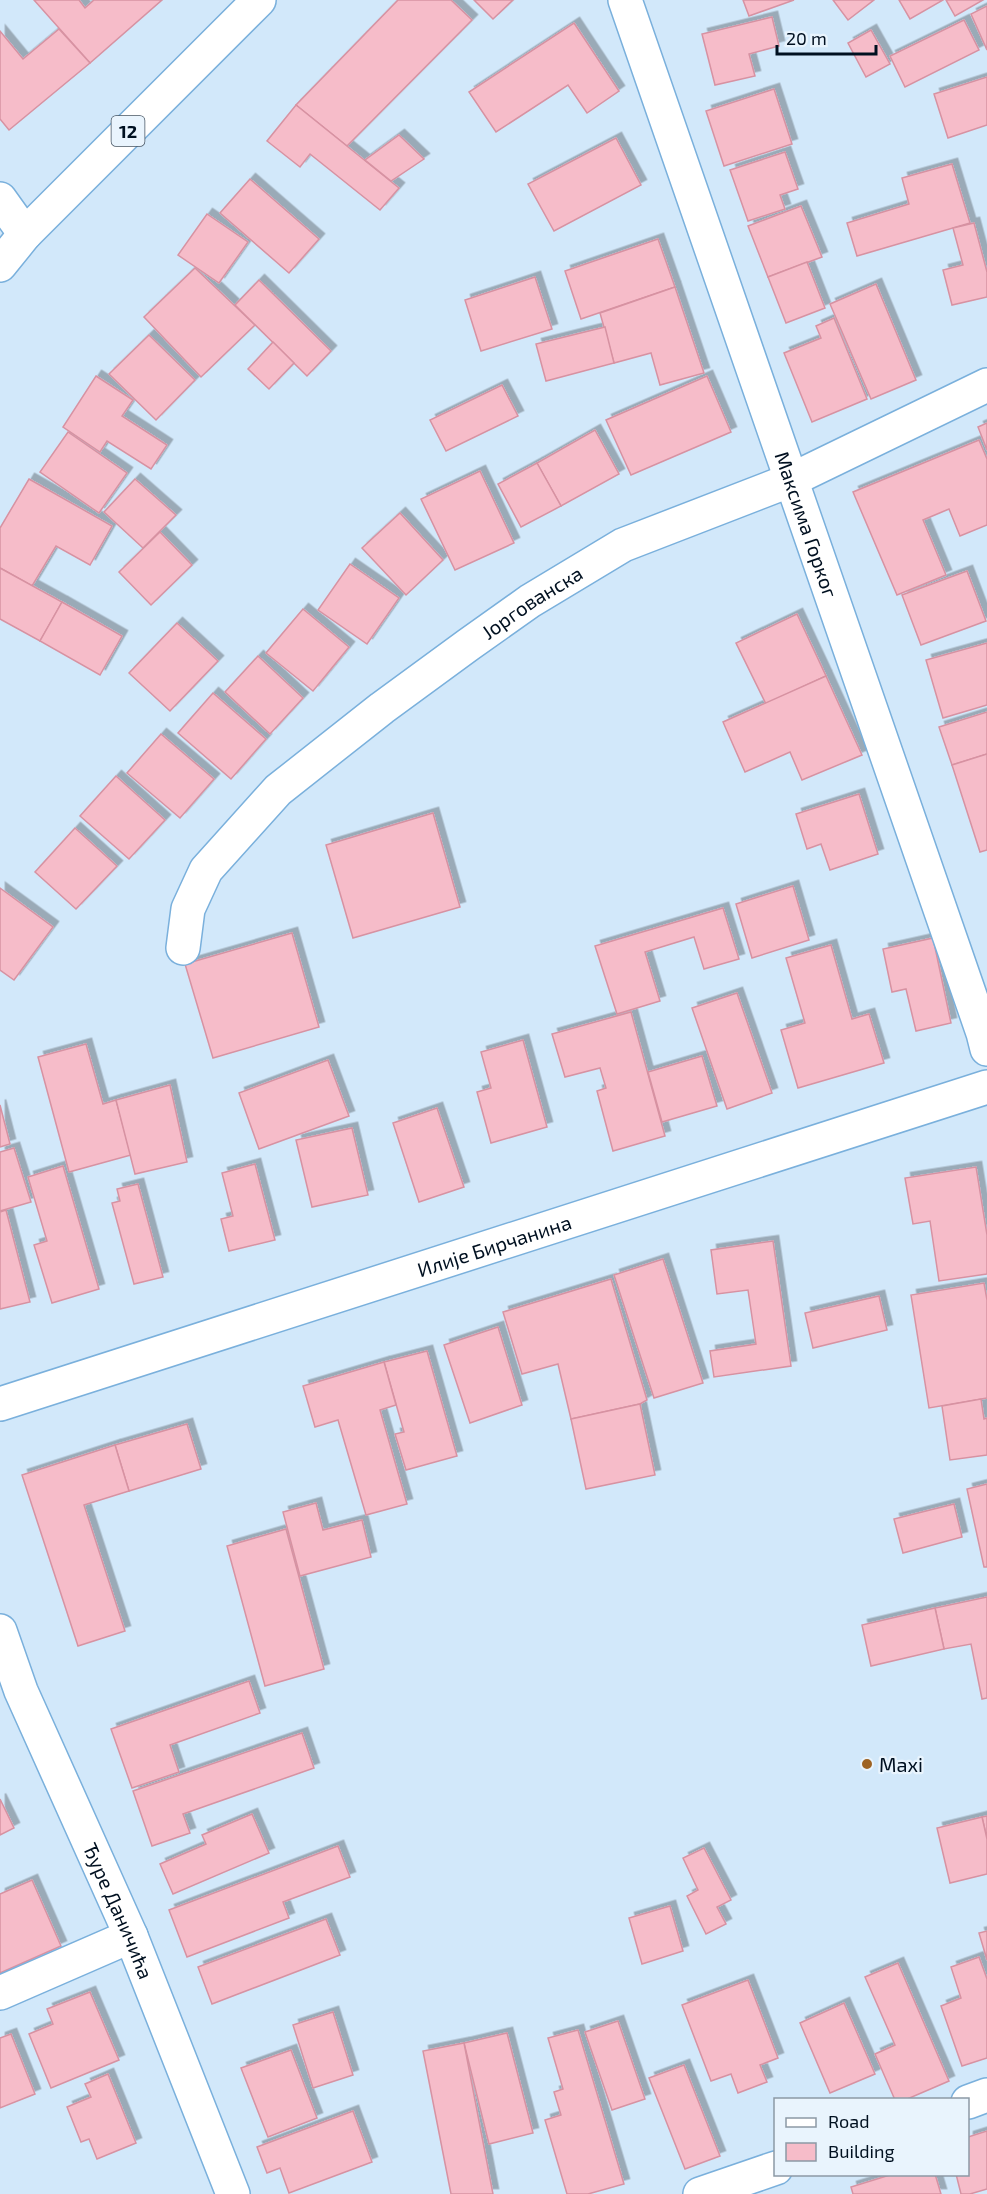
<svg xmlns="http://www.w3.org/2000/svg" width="987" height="2194" font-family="'Exo 2',sans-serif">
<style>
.building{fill:#f6bcc9;stroke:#d792a2;stroke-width:1.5;filter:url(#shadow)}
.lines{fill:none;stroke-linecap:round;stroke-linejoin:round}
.minor-casing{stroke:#7ab0dc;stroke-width:36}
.tertiary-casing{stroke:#7ab0dc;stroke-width:36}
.primary-casing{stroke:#7ab0dc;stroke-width:36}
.minor{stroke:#fff;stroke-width:33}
.tertiary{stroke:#fff;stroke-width:33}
.primary{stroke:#fff;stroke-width:33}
.poi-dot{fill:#9e6323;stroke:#e9f4fd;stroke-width:2}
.labels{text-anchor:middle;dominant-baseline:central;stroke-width:4.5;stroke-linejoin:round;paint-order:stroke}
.shield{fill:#e9f4fd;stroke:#465462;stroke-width:1.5}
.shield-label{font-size:18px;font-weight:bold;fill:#001020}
.street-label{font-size:20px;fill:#001020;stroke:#e9f4fd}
.poi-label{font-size:20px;fill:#001020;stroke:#e9f4fd;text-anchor:start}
</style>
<defs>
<filter id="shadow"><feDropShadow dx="5.5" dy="-5.5" stdDeviation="0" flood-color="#0004"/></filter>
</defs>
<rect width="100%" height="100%" fill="#d2e8fa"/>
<g class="building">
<polygon points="34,0 79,0 85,8 94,0 162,0 90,63"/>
<polygon points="398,0 451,0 472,20 347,146 296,105"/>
<polygon points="474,0 513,0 493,19"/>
<polygon points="743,0 794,0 749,16"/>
<polygon points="833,0 874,0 848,20"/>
<polygon points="899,0 943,0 910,19"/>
<polygon points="946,0 983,0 955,16"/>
<polygon points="987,6 987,50 971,14"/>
<polygon points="772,17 779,46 749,54 755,76 715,85 702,34"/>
<polygon points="964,20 979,50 905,87 890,56"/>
<polygon points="574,23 619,91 587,113 568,85 496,132 469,92"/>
<polygon points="59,29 90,63 9,130 0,119 0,31 23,59"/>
<polygon points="871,30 890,64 866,77 848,43"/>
<polygon points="987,77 987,125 948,138 934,94"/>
<polygon points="774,89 792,144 724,166 706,111"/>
<polygon points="296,105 399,188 380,210 310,154 300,167 267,141"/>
<polygon points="399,135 424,159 391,181 365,160"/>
<polygon points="616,138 641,185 554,231 528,184"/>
<polygon points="785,152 798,189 780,195 785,209 748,221 730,170"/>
<polygon points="952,164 970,223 857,256 847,223 909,204 902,178"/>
<polygon points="250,179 319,239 289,273 220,213"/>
<polygon points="801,206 822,257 768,277 748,226"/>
<polygon points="207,214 248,242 219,283 178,255"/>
<polygon points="974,223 987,272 987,297 952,305 943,270 963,265 953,228"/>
<polygon points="658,239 675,287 581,319 565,271"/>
<polygon points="807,262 825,308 786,323 768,277"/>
<polygon points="195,268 255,325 201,377 144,317"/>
<polygon points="535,277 552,329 481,351 465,300"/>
<polygon points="259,280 331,351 307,376 235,305"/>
<polygon points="876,284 916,380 871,399 830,304"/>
<polygon points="675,287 704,373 660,385 651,353 614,363 600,313"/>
<polygon points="834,318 867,399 812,422 784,353 821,338 816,326"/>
<polygon points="605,327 614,363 546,381 536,344"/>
<polygon points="149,335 195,380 156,420 109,374"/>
<polygon points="273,342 294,363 269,389 248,369"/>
<polygon points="96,376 133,400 122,416 167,445 151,469 107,441 100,452 63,427"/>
<polygon points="707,376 731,432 631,475 606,420"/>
<polygon points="502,385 518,416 446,451 430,420"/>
<polygon points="987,423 987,450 978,427"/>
<polygon points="595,430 619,474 561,506 537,463"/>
<polygon points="68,432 127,473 99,513 40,472"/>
<polygon points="979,440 987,459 987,525 960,536 949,509 923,520 946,575 897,595 853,492"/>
<polygon points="537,463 561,506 521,527 498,484"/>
<polygon points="480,471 514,543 455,570 421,499"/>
<polygon points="29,479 112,526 90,565 56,546 32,586 0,568 0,528"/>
<polygon points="135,479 176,515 143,548 104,512"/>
<polygon points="400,513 443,560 406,595 362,548"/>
<polygon points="160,532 192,565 151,605 119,572"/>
<polygon points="350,564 399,598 367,644 318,610"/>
<polygon points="0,568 62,602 40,641 0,619"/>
<polygon points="967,571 986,621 921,645 902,595"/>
<polygon points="62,602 122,636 100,675 40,641"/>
<polygon points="303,609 349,647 313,691 266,653"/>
<polygon points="797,614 826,676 766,704 736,643"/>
<polygon points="177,623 218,661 170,711 129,673"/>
<polygon points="987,643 987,705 943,718 926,660"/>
<polygon points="258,656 303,698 270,734 225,692"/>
<polygon points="826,676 862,755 802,780 790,752 745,772 723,722"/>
<polygon points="213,693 266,739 231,779 178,733"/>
<polygon points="987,712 987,754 952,765 939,727"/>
<polygon points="161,734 214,779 180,818 127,773"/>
<polygon points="987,754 987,850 980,852 952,765"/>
<polygon points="116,776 165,820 129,859 80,816"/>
<polygon points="859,794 878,854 830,870 821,844 807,849 796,814"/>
<polygon points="433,813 460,907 353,938 326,845"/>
<polygon points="75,828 117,866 76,909 35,872"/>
<polygon points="793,886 809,940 752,958 736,904"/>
<polygon points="0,888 53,927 14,980 0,970"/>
<polygon points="723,908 739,959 704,969 694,937 645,952 660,1001 617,1014 595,946"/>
<polygon points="292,933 319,1027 213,1058 185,964"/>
<polygon points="933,938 951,1023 916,1031 906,989 892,992 883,949"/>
<polygon points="831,945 852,1019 869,1014 884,1063 798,1088 781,1030 805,1023 786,958"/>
<polygon points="737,993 772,1093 727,1109 692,1008"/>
<polygon points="631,1012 665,1136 613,1151 597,1091 606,1088 600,1068 565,1077 552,1034"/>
<polygon points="523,1040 547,1127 491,1143 477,1092 491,1088 481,1052"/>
<polygon points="86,1044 103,1104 116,1100 131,1155 69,1172 38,1057"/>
<polygon points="702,1056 717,1106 662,1122 648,1072"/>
<polygon points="328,1060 349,1116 259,1149 239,1093"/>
<polygon points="170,1085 187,1162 135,1174 116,1100"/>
<polygon points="0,1105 10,1144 0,1147"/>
<polygon points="437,1108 464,1187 419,1202 393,1123"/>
<polygon points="352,1128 368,1195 312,1207 296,1140"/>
<polygon points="14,1148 31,1202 0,1211 0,1152"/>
<polygon points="255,1164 275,1240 229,1251 221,1219 233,1216 222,1173"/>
<polygon points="63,1166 99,1289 52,1303 34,1245 47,1241 28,1177"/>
<polygon points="976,1167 987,1235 987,1274 939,1281 930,1221 913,1224 905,1178"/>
<polygon points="138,1184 163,1277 134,1284 112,1203 120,1201 117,1189"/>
<polygon points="6,1210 30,1302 0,1309 0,1212"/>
<polygon points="773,1241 791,1366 714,1377 710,1351 756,1344 748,1290 717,1294 711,1250"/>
<polygon points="663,1259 703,1383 654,1398 614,1275"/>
<polygon points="611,1279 647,1400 640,1404 571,1419 558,1364 522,1374 503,1312"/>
<polygon points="984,1283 987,1300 987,1398 929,1408 911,1295"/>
<polygon points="879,1296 887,1330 813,1348 805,1313"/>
<polygon points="498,1327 522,1405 470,1423 444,1345"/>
<polygon points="427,1351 457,1456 406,1470 395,1434 404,1432 384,1362"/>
<polygon points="384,1362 396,1405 380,1410 407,1504 366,1515 338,1420 315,1427 303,1386"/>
<polygon points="981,1399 984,1419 987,1418 987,1455 950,1460 942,1406"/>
<polygon points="640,1404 655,1475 586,1489 571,1419"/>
<polygon points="187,1424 201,1469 129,1491 115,1445"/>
<polygon points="115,1445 129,1491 84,1505 125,1631 78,1646 22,1475"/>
<polygon points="987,1484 987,1567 984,1567 967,1489"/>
<polygon points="316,1503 323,1530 362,1520 371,1557 300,1576 283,1512"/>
<polygon points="954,1504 962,1537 903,1553 894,1519"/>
<polygon points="286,1529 324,1669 265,1686 227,1546"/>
<polygon points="987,1597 987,1698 982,1699 971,1644 944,1649 935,1608"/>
<polygon points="935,1608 944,1649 871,1666 862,1625"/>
<polygon points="249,1681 260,1713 170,1745 179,1772 132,1788 111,1729"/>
<polygon points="302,1733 314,1768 183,1814 190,1833 152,1846 133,1791"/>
<polygon points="0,1799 14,1828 0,1835"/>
<polygon points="252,1814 269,1853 173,1894 160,1864 206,1844 202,1835"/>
<polygon points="987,1816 987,1839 982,1817"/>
<polygon points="982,1817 987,1839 987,1874 950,1883 937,1828"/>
<polygon points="338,1846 350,1877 283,1902 289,1918 187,1957 169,1910"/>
<polygon points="704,1848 731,1900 717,1907 726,1924 706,1934 687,1896 698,1890 683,1858"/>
<polygon points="32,1880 61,1946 0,1973 0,1894"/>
<polygon points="670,1906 683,1951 642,1964 629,1918"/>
<polygon points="326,1919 340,1955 212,2004 198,1967"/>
<polygon points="987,1931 987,1960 979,1933"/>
<polygon points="979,1957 987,1979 987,2058 962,2066 941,2006 961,1998 951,1967"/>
<polygon points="898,1963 949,2081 905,2100 895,2100 875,2054 895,2045 865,1977"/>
<polygon points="748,1980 778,2058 760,2065 767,2082 738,2093 731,2074 711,2081 682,2005"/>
<polygon points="90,1992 119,2060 51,2088 29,2034 53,2024 47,2009"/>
<polygon points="844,2003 875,2074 830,2093 800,2023"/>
<polygon points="333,2012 353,2075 313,2088 293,2025"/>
<polygon points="618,2021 645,2099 612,2110 585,2032"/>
<polygon points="578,2030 624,2184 588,2194 567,2194 545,2120 561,2115 554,2092 563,2089 548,2038"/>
<polygon points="507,2033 533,2133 489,2144 464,2043"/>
<polygon points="11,2034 35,2094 0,2108 0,2038"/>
<polygon points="464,2043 493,2194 451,2194 423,2051"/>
<polygon points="291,2050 317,2118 268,2137 241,2068"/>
<polygon points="684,2065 720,2156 685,2169 649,2078"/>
<polygon points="108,2074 136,2143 97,2159 89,2139 81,2142 67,2107 91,2097 85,2084"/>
<polygon points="353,2111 372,2162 289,2193 280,2168 267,2173 257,2147"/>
<polygon points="987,2131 987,2189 970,2194 961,2194 956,2174 968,2174 968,2137"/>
<polygon points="893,2174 935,2174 941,2194 853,2194 851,2187"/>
</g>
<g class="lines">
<defs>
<g id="minor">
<polyline points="0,199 25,234"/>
<path id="s1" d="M183,948l5,-39 18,-39 72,-80 104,-82 86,-63 62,-44 93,-56 168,-65 196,-95"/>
<path id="s2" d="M0,1404l987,-317"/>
<path id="s3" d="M0,1631l21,60 110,245 102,258"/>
<polyline points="0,1993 131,1936"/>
<polyline points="968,2102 987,2095"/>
<polyline points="700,2194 776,2168"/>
</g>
<g id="tertiary">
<path id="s4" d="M625,0l358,1033 4,16"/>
</g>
<polyline id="primary" points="0,265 25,234 259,0"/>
</defs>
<use href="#minor" class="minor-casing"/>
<use href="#tertiary" class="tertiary-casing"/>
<use href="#primary" class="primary-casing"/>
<use href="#minor" class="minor"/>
<use href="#tertiary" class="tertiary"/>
<use href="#primary" class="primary"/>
</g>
<circle class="poi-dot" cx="867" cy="1764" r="6"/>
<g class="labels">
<rect class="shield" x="111.5" y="116" width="33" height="30" rx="4.5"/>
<g class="shield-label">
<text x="128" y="131">12</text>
</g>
<g class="street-label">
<text stroke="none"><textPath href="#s4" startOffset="555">Максима Горког</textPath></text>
<text stroke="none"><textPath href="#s1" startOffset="506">Јоргованска</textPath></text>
<text stroke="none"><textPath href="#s2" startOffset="519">Илије Бирчанина</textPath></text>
<text stroke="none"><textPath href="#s3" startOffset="304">Ђуре Даничића</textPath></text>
</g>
<g class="poi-label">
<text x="879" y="1764">Maxi</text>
</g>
</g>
<rect x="774" y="2098" width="195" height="78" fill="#e9f4fd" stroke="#8c99a5" stroke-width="1.5"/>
<rect x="786" y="2118" width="30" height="9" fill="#ffffff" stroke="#8c99a5" stroke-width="1.5"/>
<text x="828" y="2128" font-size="18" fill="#001020">Road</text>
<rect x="786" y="2143" width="30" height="18" fill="#f6bcc9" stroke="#8c99a5" stroke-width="1.5"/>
<text x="828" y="2158" font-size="18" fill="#001020">Building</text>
<path d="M777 45v9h99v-9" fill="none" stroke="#001020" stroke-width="3"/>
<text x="786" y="45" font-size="18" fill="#001020" stroke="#e9f4fd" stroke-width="4.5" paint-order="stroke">20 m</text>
</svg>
